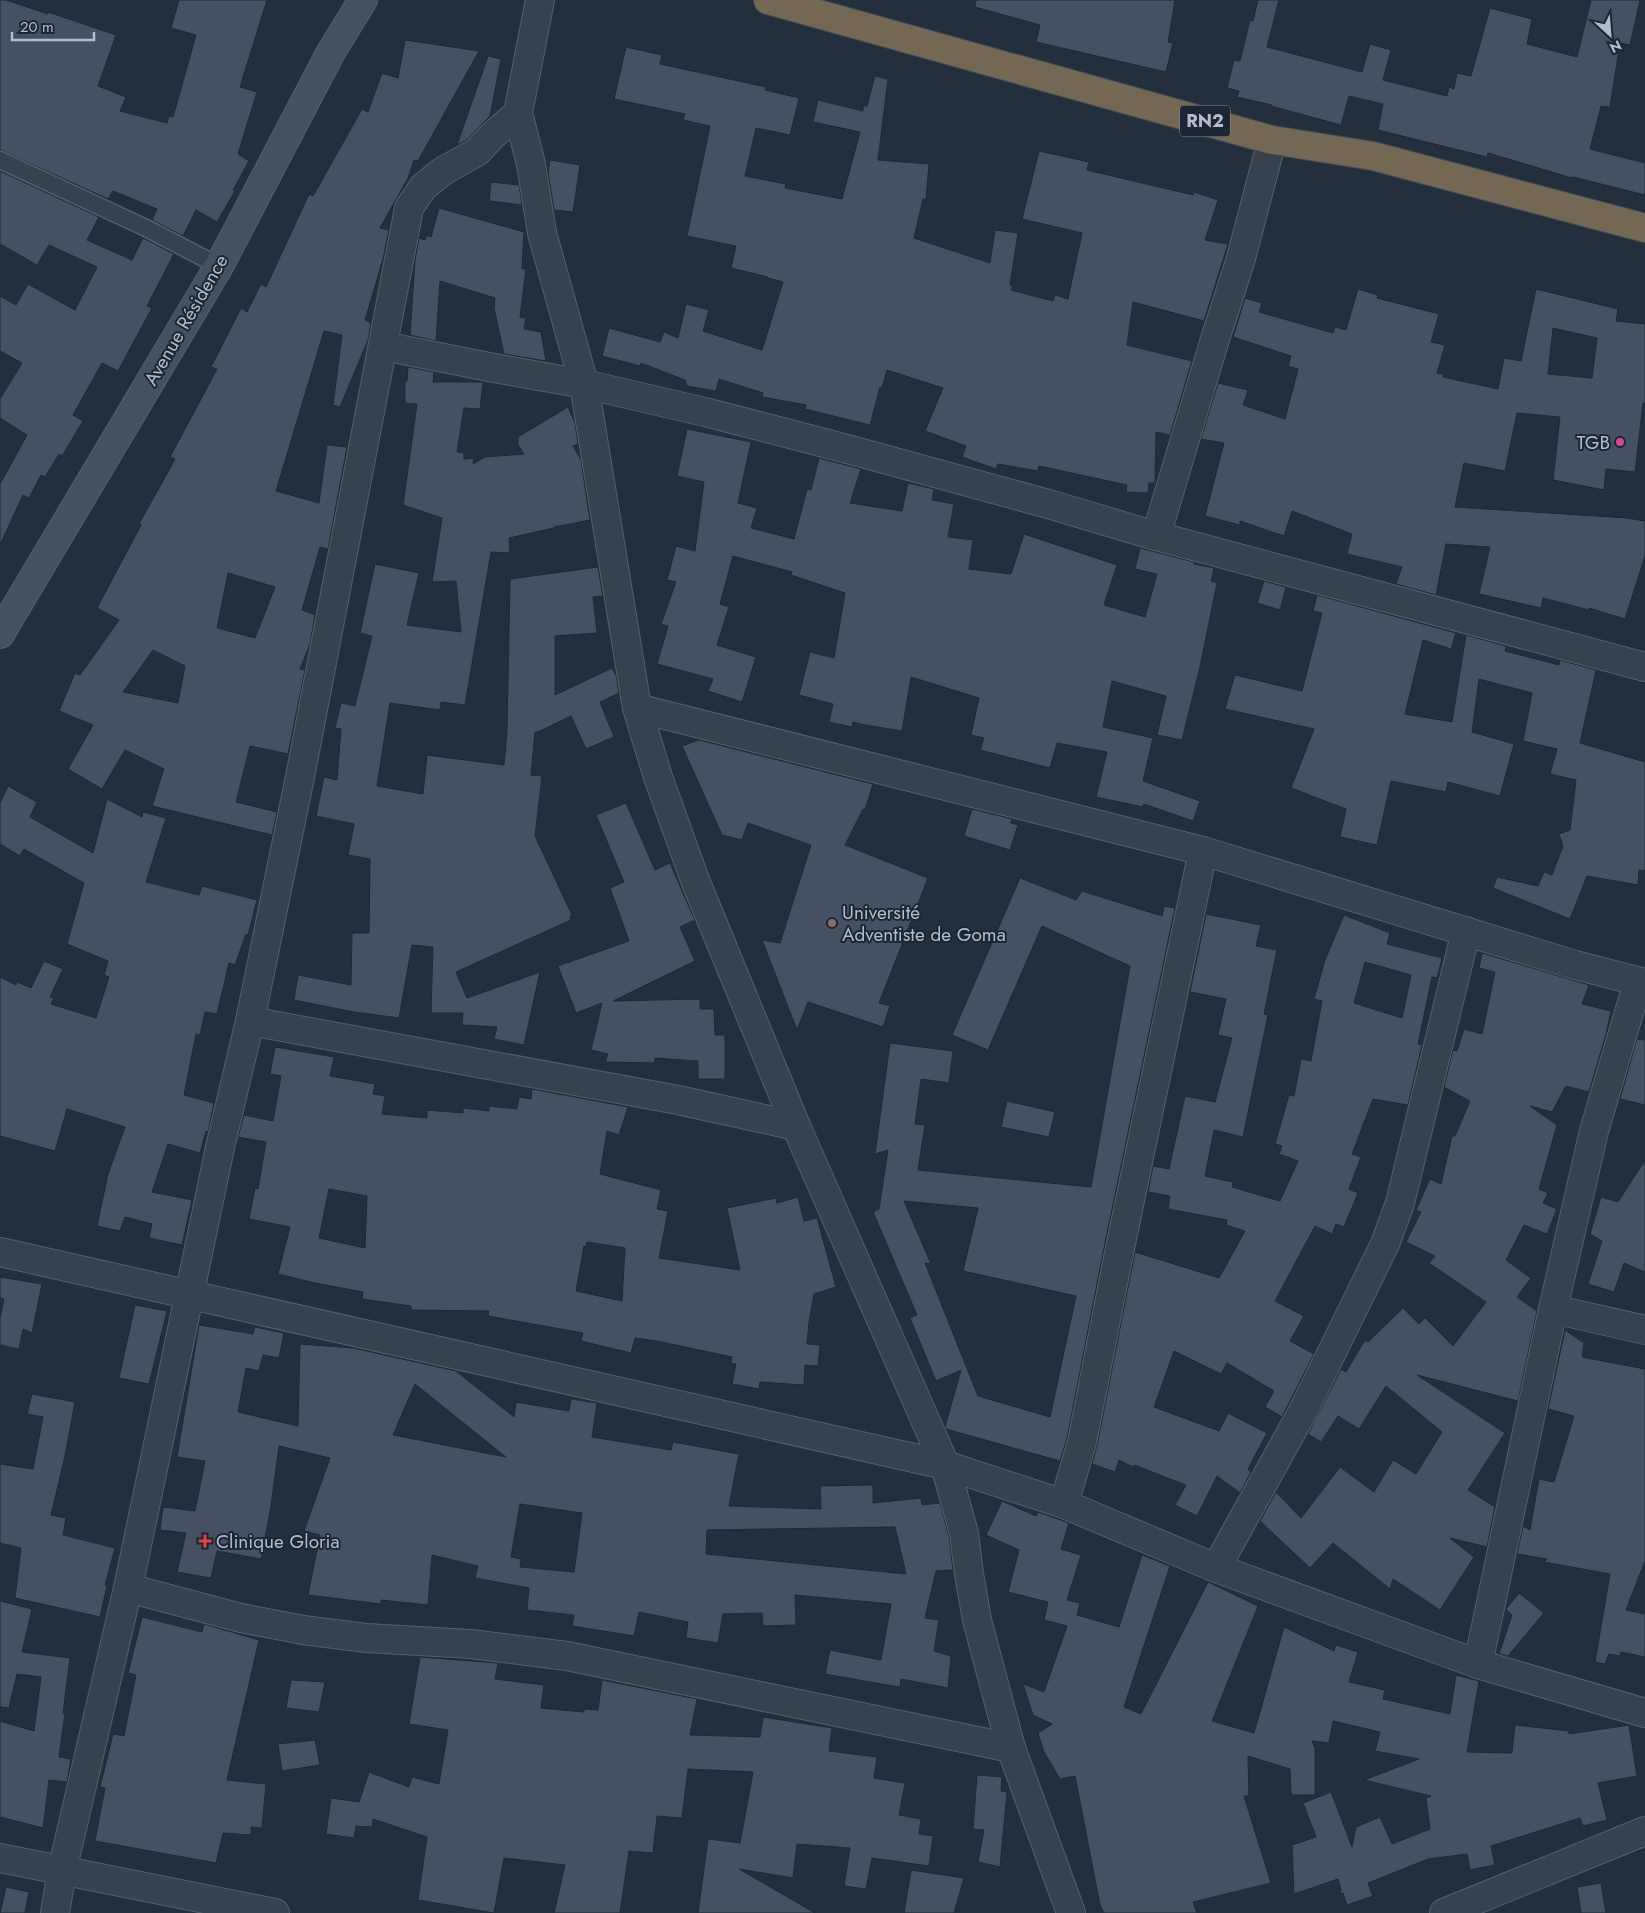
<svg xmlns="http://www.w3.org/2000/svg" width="1645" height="1913" font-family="Jost,sans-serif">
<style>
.building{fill:#455162;stroke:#1f2835;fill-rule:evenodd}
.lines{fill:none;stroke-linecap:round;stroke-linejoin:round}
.lane-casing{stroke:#565f6c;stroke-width:19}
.street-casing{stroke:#565f6c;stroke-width:30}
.secondary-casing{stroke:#565f6c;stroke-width:30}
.highway-casing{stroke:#434c59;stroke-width:30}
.lane{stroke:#38414e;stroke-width:16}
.street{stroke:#38414e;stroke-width:28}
.secondary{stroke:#465061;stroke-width:28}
.highway{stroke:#746855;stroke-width:28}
.hotel-dot{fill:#d1479c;stroke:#1d2633;stroke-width:2}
.education-dot{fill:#8d6e63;stroke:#1d2633;stroke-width:2}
.health-dot{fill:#e0444e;stroke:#1d2633;stroke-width:2}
.labels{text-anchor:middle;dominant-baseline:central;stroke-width:4;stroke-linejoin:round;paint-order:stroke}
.shield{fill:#1d2633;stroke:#878f9c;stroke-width:1}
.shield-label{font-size:18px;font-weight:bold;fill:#b4bcc9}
.street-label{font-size:19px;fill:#b4bcc9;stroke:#1d2633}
.poi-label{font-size:19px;fill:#b4bcc9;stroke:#1d2633;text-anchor:start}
</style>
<rect width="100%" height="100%" fill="#242f3e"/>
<g class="building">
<polygon points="0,0 6,0 48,14 48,12 116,35 98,86 126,97 120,111 167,123 169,116 173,117 196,35 171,28 179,0 267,0 240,87 257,92 238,154 249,161 233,190 235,191 217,222 196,210 183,236 152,220 157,209 113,191 108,199 0,150"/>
<polygon points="976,0 1175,0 1168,42 1173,43 1166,72 1036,42 1040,25 975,7"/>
<polygon points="1258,0 1279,0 1267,47 1362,72 1370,44 1391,50 1383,80 1447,96 1449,87 1454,89 1457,73 1471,76 1490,8 1532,19 1527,44 1577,57 1591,0 1640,0 1630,45 1620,43 1610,107 1601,106 1590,149 1645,163 1645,195 1573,177 1572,178 1488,153 1487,157 1378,130 1383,104 1349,96 1341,125 1271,106 1272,105 1237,97 1239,91 1227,88 1234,60 1240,61 1250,20 1253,21"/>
<path d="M405,40l74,11 -61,110 -4,-1 -6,18 -28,50 9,2 -6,29 -18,61 6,3 -3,17 -28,67 -7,-2 9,-70 -18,-4 -48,160 43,12 8,-58 20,2 -19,102 -8,-2 -18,63 13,5 -5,29 -10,25 5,1 -17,84 -38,-8 -14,56 41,10 -5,23 -120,-29 12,-37 -39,-19 -23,39 -34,-20 25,-44 -34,-14 16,-38 5,2 39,-55 -22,-12 44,-83 -2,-1 36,-65 -5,-2 47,-88 -6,-2 30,-59 6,4 14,-28 5,3 43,-93 4,2 49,-87 6,3 14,-39 16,5zM228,573l47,14 -20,51 -38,-10zM153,650l32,16 -7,37 -55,-11z"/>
<polygon points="626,47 662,55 660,64 766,87 765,90 799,98 790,135 756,128 745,176 786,184 785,188 842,199 860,132 813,122 818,100 863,111 863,106 867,106 875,76 888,79 878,160 929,164 926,199 923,199 914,238 990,263 995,230 1018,233 1010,285 1013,286 1011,290 1053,301 1055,295 1068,299 1082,233 1022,219 1039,151 1089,162 1087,170 1193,195 1194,192 1218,200 1205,240 1228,244 1204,321 1133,302 1127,345 1192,361 1170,435 1156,432 1155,483 1149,483 1148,493 1126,492 1127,485 1039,466 1038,471 998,464 996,469 962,457 966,446 925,431 943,388 887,370 882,388 880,387 870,425 805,409 806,405 762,397 763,393 719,379 716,391 687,386 685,380 641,363 640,366 602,356 609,328 660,342 664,332 678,338 686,304 709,310 703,331 762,350 783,282 768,278 768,277 731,268 736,246 687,236 710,126 683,120 685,114 614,99"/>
<polygon points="488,56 501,59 490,116 467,140 457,145"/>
<polygon points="550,160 580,165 573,212 554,210 548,172"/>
<polygon points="0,171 99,217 87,240 132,260 143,238 174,254 147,306 152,308 118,371 102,363 73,415 83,421 62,456 59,454 45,477 41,475 29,498 23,495 0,545 0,484 27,435 0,418 0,399 22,363 0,351 0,296 16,305 28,284 75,310 97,267 49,245 37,265 0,244"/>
<polygon points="491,182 519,185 522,205 489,201"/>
<polygon points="439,208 524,232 522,269 526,269 520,317 526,318 524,329 541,332 546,361 504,354 494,308 495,298 440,281 436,341 410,335 415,260 419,238 425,240 427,235 431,237"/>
<path d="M1358,289l20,6 -1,3 62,16 -8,28 14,3 -8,28 6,1v3l55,12 6,-31 17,3 15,-72 82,20 -2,12 29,3v80l-2,-1 -8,69 -29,-3 -2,21 -51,-10 7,-63 -43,-4 -12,58 -41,-8 -9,44 172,11 18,3v35l-20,63 -36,-11v2l-46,-12 -2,10 -62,-14 11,-47 -44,-3 -10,51 -40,-11 6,-17 -55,-13 5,-20 -60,-23 -8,25 -44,-15v4l-35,-9 19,-73 -23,-4 17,-56 30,7 -5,15 42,14 13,-50 -10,-3 3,-10 -58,-19 12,-39 17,5 -3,9 74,21 2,-6 11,3zM1553,328l44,10 -5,40 -44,-4z"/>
<polygon points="408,367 434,372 433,382 483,382 480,409 464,408 457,452 464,453 464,459 474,458 473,464 485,457 524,454 518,445 518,437 568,407 575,423 578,444 573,446 581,460 590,520 554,527 554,528 509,538 510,553 491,552 465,705 441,702 440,710 390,703 377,786 423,794 427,755 504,765 507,732 510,579 598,567 603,596 593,597 597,633 555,636 555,695 612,668 616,675 619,693 600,702 614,737 586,749 571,716 538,732 535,732 531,775 542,776 535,836 572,915 570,916 571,920 456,972 467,998 540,972 524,1045 494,1039 497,1027 462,1025 463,1013 431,1013 433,947 412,945 399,1018 354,1012 294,1000 298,975 351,985 352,933 369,933 370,859 348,855 354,824 316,816 324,777 337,780 341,729 335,728 341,703 355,706 372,636 360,633 375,564 419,573 407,625 461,632 456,581 432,582 442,518 403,505 417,404 405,403 405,381 407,381"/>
<polygon points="687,429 751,442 738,503 757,508 751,528 794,539 807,489 811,490 819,458 861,469 850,503 902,511 908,483 934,489 932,500 954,504 948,537 973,540 969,569 1011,574 1024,534 1117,565 1104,605 1145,617 1157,574 1135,569 1140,548 1194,562 1194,564 1214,568 1211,581 1217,583 1200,667 1182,740 1157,735 1166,696 1112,681 1103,727 1153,738 1143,781 1200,801 1193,821 1144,804 1143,807 1096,797 1107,752 1057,743 1050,768 980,750 984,738 971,735 979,698 911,677 902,731 865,725 853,722 852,727 829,722 833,704 799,695 810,652 834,658 845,593 791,575 792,572 733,556 720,604 729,607 717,645 756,657 742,702 708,691 713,679 657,664 668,626 661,624 676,582 667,580 676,546 695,551 704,482 677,476"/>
<polygon points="1264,581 1286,587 1280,610 1257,603"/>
<polygon points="1317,595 1456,633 1451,649 1423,640 1405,714 1452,722 1466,635 1506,646 1505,651 1559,665 1560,660 1596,670 1580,743 1645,762 1645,871 1639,870 1638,885 1587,876 1570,919 1493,888 1497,877 1538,886 1544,872 1552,875 1563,846 1559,834 1570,830 1576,780 1550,774 1557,749 1523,741 1532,693 1479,679 1472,732 1514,744 1500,796 1448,782 1446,792 1391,781 1377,845 1340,837 1346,809 1291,788 1314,729 1225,709 1235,675 1302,691 1322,613 1313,611"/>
<polygon points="699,740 873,784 865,810 863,809 845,845 928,878 879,1003 890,1006 883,1027 808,1002 797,1030 762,940 780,943 811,845 748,823 742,840 722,835 682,746"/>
<polygon points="8,786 37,802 30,817 93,853 107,799 142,817 143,812 166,818 146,882 199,895 202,886 257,900 248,935 246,934 235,965 229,963 217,1014 205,1012 200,1035 196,1034 184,1095 214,1103 208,1132 206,1131 200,1153 168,1144 152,1192 192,1200 182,1245 149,1238 152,1224 125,1217 120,1231 97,1226 108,1174 125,1127 67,1109 55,1151 0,1136 0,977 16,985 17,982 31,988 44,961 63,969 50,997 54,998 51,1004 96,1018 109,977 104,975 108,961 67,944 84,883 24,849 20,856 0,844 0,803"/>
<polygon points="626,803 655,870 670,863 692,914 695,920 680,927 695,961 613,1001 700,999 700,1009 714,1009 715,1035 725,1035 725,1079 698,1079 698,1061 655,1058 655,1063 605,1062 608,1054 591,1050 602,1003 576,1013 558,966 629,941 610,888 624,882 596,815"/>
<polygon points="972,809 1012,819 1011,823 1018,825 1010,850 964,836"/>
<path d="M1020,878l56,22 6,-9 80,25 2,-10 11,2 -70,335 -38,195 -7,23 -114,-32 -1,-2 16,-57 -25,11 -26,-63 7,-3 -44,-103 6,-3 9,-59 -13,4 15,-111 63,8 -4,32 -28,-4 -6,45 10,1 -7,45 173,17 39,-221 -88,-40 -54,124 -36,-15zM904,1201l74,7 -15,63 113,25 -26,121 -72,-21 -53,-133 6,1z"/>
<path d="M1206,914l55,11 -5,21 21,4 -13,64 4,1 -25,122 -29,-7 -9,46 28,6 -1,5 48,14 18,-40 -19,-7 3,-8 -7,-2 14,-49 5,1 7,-37 10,2 11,-60 -8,-2 11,-39 19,-45 46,18 -3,11 55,14 -5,20 -5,-1 -14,67 4,1 -14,60 -35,-6 -21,55 9,3 -12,32 9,4 -14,34 -8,-3 -4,10 -17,-8 -40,75 29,15 -14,25 24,13 -32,63 -17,-10 9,-16 -47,-28 -6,11 -47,-23 -20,56 65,24 9,-18 39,20 -19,36 3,3 -11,21 -23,-17 -20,40 -22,-11 11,-20 -52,-20 -1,2 -14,-7 -4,12 -23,-8 5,-19 38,-193 84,26 26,-47 -19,-6 1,-5 -59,-11 2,-13 -22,-4 5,-26 16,3 16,-73 30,6 17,-64 -14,-3 8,-36 -36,-7zM1365,962l46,13 -9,43 -48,-15z"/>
<polygon points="1482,953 1589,985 1582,1004 1611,1011 1606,1034 1589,1092 1566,1086 1552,1112 1530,1106 1557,1125 1539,1189 1548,1193 1543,1203 1557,1209 1547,1234 1524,1225 1506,1260 1531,1278 1517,1297 1537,1311 1518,1401 1417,1375 1505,1433 1468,1490 1495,1507 1487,1547 1450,1538 1474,1557 1440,1610 1393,1579 1390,1589 1333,1543 1310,1568 1260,1521 1276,1492 1301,1518 1340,1467 1374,1492 1393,1460 1416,1474 1442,1432 1386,1386 1359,1429 1338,1416 1321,1442 1308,1434 1341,1369 1346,1372 1365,1340 1368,1342 1403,1308 1419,1324 1425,1318 1453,1346 1486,1302 1429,1263 1435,1256 1406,1242 1421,1212 1416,1210 1430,1179 1441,1184 1452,1136 1455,1136 1470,1101 1444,1087 1453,1050 1457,1051 1464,1029 1482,1034 1495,972 1479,968"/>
<polygon points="1637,1039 1645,1040 1645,1105 1620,1099"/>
<path d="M275,1047l59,10 -4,19 45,8 -2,10 12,2 -3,18 45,4v-8l36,3v-5l26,3v-5l28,3 2,-12 12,2 1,-10 96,18 -9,28 -12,-4 -7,43 61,16 -4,19 11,2 -9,47 81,12 -13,-62 49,-10 1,5 21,-6 6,24 13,-3 19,69 -22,7 -5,28 -2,22 13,1 -2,21 -13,-1 -1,20 -44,-3 -1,7 -27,-5 4,-20 -5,-1 1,-6 -75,-16 -22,-3 -4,15 -50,-12 2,-8 -95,-17 1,-5 -78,-1v-4l-49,-7 1,-7 -48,-9 -37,-9 12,-47 -41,-8 6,-31 3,1 8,-47 -28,-5 6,-22 29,6 8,-45 -11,-2zM329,1189l38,7 -2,52 -46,-10zM587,1242l38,6 -3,53 -46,-10 8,-45 2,1z"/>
<polygon points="1007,1101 1055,1112 1049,1137 1001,1127"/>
<polygon points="1645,1160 1645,1272 1624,1263 1614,1292 1588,1284 1602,1241 1590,1234 1601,1197 1618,1202"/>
<polygon points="0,1277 42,1284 32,1333 23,1329 19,1349 0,1345 0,1318 4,1299 0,1298"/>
<polygon points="135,1305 167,1311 149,1384 119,1378"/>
<path d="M199,1325l54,9 2,-7 29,6 -5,25 -16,-3 -4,16 -13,-3 -8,44 60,14 2,-82 53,4 103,23 58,46 2,-15 53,9 2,-12 26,4 -5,34 79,13 2,-8 66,12 -10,52 92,3 -1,-23 53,-1v18l48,-5 1,7 18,-2 9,33 4,34 -17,1 -11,47 14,2 -5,31 17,5 -3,32 -47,-9 -1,8 -13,-2 -62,-11 5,-24 51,10 10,-56 -96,-9 1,30 -33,1 -1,-13 -39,1 -5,29 -32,-5 2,-16 -49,-10 -5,24 -62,-10 2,-11 -47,-5 2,-22 -54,-10 3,-12 -46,-11 -4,50 -47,-5v4l-73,-9 12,-60 -16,-4 26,-73 -51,-12 -8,60 -10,53 -44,-8 -6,27 -34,-6 9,-39 -26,-3 3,-23 32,4 10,-50 -28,-4zM415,1384l91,73 -113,-22zM520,1504l62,9 -8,59 -54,-5 1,-8 -10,-2zM895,1527l11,47 -200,-20 1,-24z"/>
<polygon points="1565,1330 1584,1343 1582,1357 1645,1369 1645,1561 1626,1610 1645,1614 1645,1657 1621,1652 1620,1656 1609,1654 1605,1664 1595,1662 1610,1574 1544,1562 1547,1559 1517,1554 1523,1526 1530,1530 1539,1479 1554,1482 1574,1416 1548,1409"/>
<polygon points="32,1394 75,1402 65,1456 51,1515 66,1518 63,1535 115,1548 105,1585 107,1586 100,1617 15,1598 21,1548 0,1543 0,1464 33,1469 43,1417 27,1414"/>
<polygon points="1002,1501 1036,1516 1038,1512 1069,1523 1061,1549 1081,1555 1067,1600 1080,1603 1077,1615 1119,1627 1142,1555 1170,1566 1124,1707 1141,1714 1208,1582 1258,1606 1212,1721 1254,1733 1284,1627 1334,1651 1336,1645 1358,1652 1349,1682 1385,1690 1383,1699 1450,1714 1456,1675 1479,1681 1467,1752 1512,1753 1515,1725 1569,1731 1569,1734 1629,1725 1637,1776 1598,1783 1607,1820 1583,1826 1580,1818 1491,1846 1495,1865 1470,1870 1467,1854 1428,1859 1368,1883 1373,1896 1347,1905 1343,1893 1340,1894 1341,1889 1338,1879 1294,1894 1292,1845 1316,1837 1303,1803 1331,1792 1352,1847 1356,1827 1380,1817 1392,1844 1430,1829 1426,1798 1431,1796 1364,1780 1419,1759 1375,1751 1380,1732 1333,1721 1329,1743 1312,1741 1315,1748 1315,1795 1291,1795 1290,1769 1248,1756 1249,1796 1244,1796 1271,1883 1193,1902 1197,1913 1104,1913 1100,1905 1075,1776 1060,1779 1044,1752 1038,1733 1052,1724 1033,1715 1023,1684 1044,1692 1067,1626 1044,1620 1048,1602 1008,1592 1019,1550 986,1535"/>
<polygon points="1519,1593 1544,1613 1508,1656 1499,1654 1512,1615 1506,1609"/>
<polygon points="0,1601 32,1609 22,1652 70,1658 63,1713 65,1713 59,1757 71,1759 67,1782 49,1780 43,1828 0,1817 0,1721 34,1731 41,1677 17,1674 9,1708 0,1707"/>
<polygon points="142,1617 202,1632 204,1624 259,1640 227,1780 266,1784 262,1828 251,1827 251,1835 223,1833 216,1863 95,1841 105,1788 100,1787 113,1734 124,1736 136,1675 128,1673"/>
<polygon points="420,1657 498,1663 495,1679 544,1685 541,1708 584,1712 584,1709 598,1710 602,1680 697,1699 690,1735 760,1737 763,1717 832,1728 829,1751 877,1757 874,1778 905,1783 899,1815 921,1819 919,1834 933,1836 929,1866 872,1858 866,1889 844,1886 850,1848 797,1844 793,1878 739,1869 815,1913 698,1913 708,1839 740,1843 753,1772 688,1769 682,1818 657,1816 653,1853 629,1851 620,1913 554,1913 565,1865 504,1858 494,1913 418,1900 427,1837 373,1819 372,1827 356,1826 354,1838 326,1834 331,1798 359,1802 369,1772 409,1787 412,1777 439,1784 448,1730 409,1724"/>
<polygon points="291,1680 325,1682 319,1712 286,1708"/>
<polygon points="315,1740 320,1765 282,1771 278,1744"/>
<polygon points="977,1775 1002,1777 1001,1791 1007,1792 1000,1867 978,1862 984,1830 973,1829"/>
<polygon points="911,1870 964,1878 954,1913 904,1913"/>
<polygon points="1601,1883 1606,1913 1581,1913 1577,1887"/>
<polygon points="6,1887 29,1892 25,1913 0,1913"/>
</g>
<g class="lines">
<defs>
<polyline id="lane" points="0,160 146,228 219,266"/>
<g id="street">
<polyline points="540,0 518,113 531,164 542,233 584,384 637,708 658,777 695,880 796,1126 945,1465 964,1533 969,1574 977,1620 1011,1748 1071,1913"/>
<polyline points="383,346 494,368 584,384 705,412 851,450 1052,505 1156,536 1645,667"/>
<polyline points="1156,536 1216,336 1240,262 1272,140"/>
<polyline points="637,708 1203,851 1575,965 1645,983"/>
<polyline points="250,1021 678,1100 796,1126"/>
<polyline points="0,1252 945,1465 1064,1504 1216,1568 1478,1664 1645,1713"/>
<polyline points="1553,1309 1645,1330"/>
<polyline points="1064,1504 1082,1442 1119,1253 1203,851"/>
<polyline points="1216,1568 1303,1411 1385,1244 1400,1203 1466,931"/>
<polyline points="128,1588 241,1618 303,1630 366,1638 471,1644 567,1656 1011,1748"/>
<polyline points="1478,1664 1553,1309 1594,1131 1638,982"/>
<polyline points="0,1858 275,1913"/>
<polyline points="55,1913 62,1871 128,1588 221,1143 250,1021 300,777 409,208 423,187 443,171 477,152 492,136 518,113"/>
<polyline points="1444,1913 1645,1831"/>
</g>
<polyline id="secondary" points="0,634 219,266 331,52 363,0"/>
<polyline id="highway" points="768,0 1272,140 1373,156 1645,228"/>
</defs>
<use href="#lane" class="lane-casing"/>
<use href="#street" class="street-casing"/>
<use href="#secondary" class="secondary-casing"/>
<use href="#highway" class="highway-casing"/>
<use href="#lane" class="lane"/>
<use href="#street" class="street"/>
<use href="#secondary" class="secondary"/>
<use href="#highway" class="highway"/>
</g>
<circle class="hotel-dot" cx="1620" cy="442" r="5"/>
<circle class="education-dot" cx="832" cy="923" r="5"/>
<path class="health-dot" d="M202.5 1533.5h5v5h5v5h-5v5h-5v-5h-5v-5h5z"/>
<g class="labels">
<rect class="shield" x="1180" y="105.5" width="50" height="31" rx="4"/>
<g class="shield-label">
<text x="1205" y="121">RN2</text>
</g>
<g class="street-label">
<text transform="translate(186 320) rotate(-60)">Avenue Résidence</text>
</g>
<g class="poi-label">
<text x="1610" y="442" text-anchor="end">TGB</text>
<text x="842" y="912">Université<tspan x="842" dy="22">Adventiste de Goma</tspan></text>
<text x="216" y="1541">Clinique Gloria</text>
</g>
</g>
<g transform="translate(1610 35) rotate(154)" stroke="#1d2633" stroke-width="4" paint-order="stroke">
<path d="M0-4L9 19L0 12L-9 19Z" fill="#b4bcc9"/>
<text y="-8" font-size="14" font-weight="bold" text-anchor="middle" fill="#b4bcc9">N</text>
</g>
<path d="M12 32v8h82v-8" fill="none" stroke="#b4bcc9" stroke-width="2.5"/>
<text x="20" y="32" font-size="15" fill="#b4bcc9" stroke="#1d2633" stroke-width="4" paint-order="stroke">20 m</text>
</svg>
